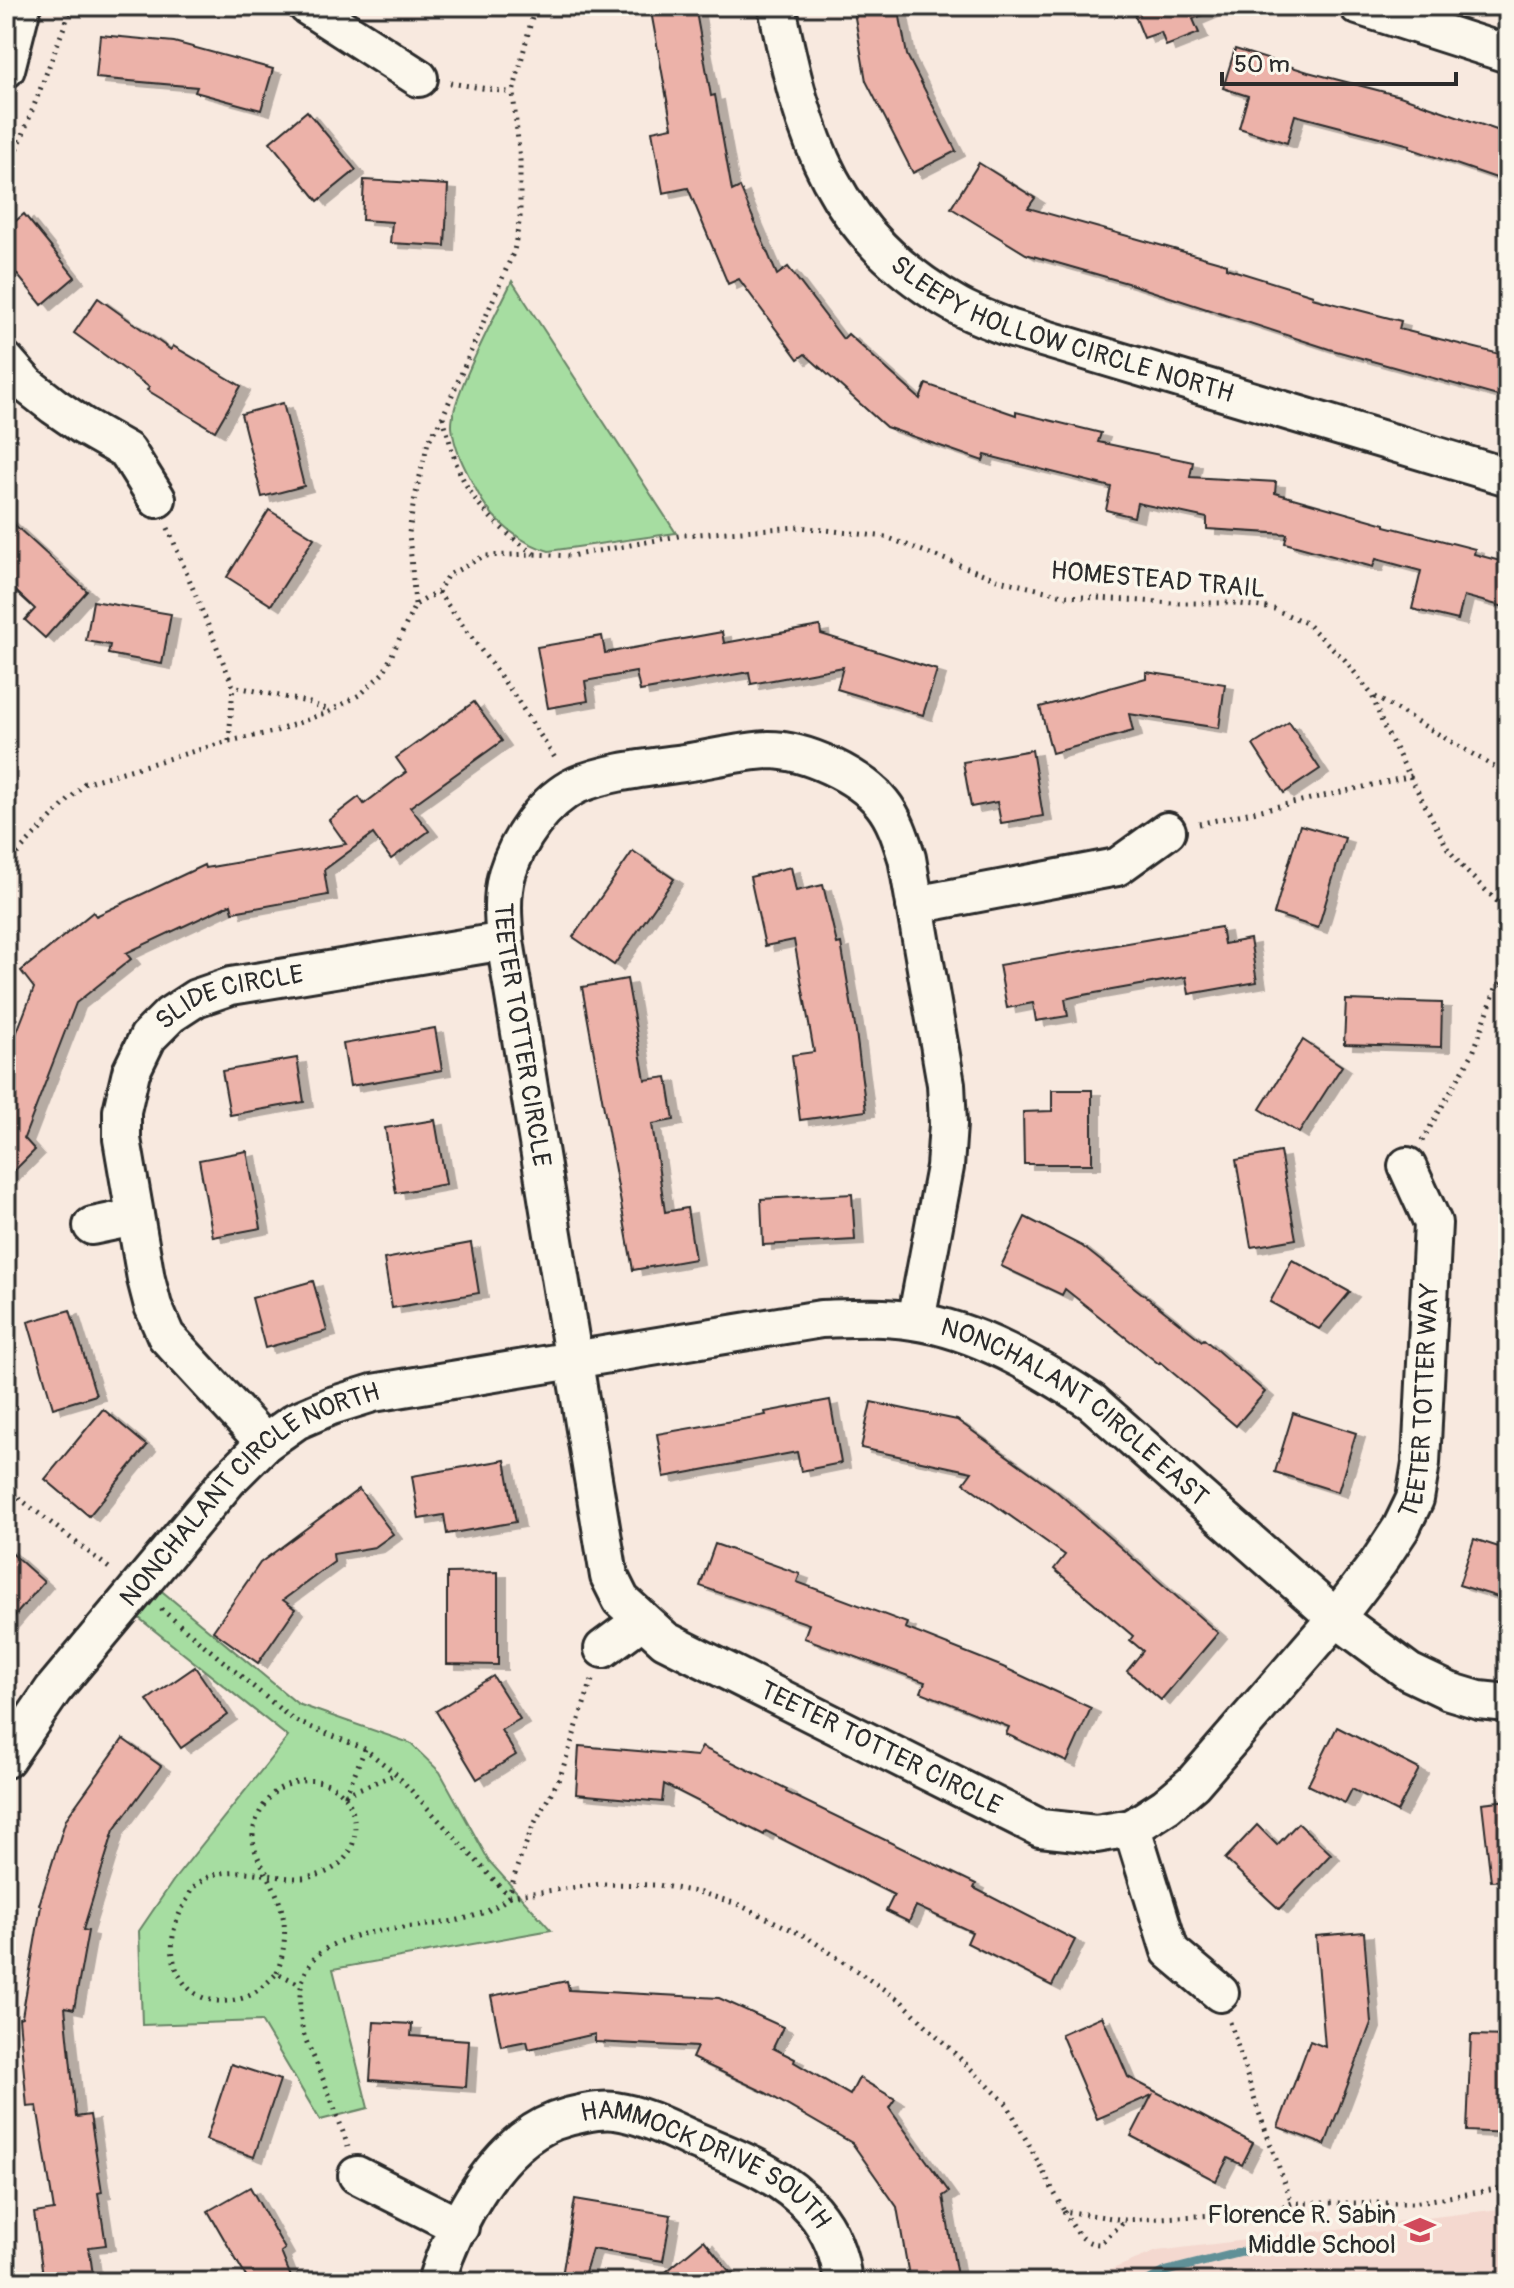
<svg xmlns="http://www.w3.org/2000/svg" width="1514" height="2288" font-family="Pangolin,sans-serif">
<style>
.built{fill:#f4d8cf}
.green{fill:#a6dda1;stroke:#688466;stroke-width:2}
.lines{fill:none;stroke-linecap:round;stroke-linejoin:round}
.stream{stroke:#609097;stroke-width:9}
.building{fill:#ecb2a9;stroke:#2b2b2b;stroke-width:2;filter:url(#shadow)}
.minor-casing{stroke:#2b2b2b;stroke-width:42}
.path{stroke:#2b2b2b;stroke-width:5;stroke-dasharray:2 6;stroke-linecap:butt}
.minor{stroke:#fbf7ec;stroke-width:36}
.labels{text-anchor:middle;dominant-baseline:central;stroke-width:7;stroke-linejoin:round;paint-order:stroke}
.street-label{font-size:26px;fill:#2b2b2b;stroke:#fbf7ec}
.poi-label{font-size:26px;fill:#2b2b2b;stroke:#fbf7ec;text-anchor:end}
</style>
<defs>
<filter id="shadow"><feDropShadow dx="9" dy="5" stdDeviation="0" flood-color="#0004"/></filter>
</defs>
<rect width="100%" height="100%" fill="#f8e9df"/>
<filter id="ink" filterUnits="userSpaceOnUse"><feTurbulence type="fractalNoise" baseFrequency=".0125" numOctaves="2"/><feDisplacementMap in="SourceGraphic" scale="16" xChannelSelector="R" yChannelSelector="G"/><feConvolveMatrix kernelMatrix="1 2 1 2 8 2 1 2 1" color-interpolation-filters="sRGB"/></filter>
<g filter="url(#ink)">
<polygon class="built" points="1508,2208 1508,2282 1080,2282 1157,2251"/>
<g class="green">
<path d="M512,281l164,252 -127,18c-29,-8 -56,-30 -70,-56 -11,-21 -25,-44 -27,-68 -2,-29 46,-116 60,-146z"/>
<polygon points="146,1578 298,1704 410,1743 440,1772 489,1861 551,1930 333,1969 368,2108 320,2120 261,2021 142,2025 139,1931 173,1881 288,1737 124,1606"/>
</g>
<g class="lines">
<polyline class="stream" points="1146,2282 1167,2271 1254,2249"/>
</g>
<g class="building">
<polygon points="650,6 695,6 711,96 715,95 732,191 740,187 777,275 788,267 843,339 848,334 920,399 926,384 1016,415 1016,412 1101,433 1098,442 1193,462 1190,477 1276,482 1275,493 1385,524 1385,526 1475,549 1474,554 1508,563 1508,608 1464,596 1458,620 1412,609 1421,571 1376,559 1373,567 1285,543 1287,534 1207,529 1207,518 1137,503 1134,517 1106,510 1111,487 985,455 983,461 886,427 805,354 798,359 739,279 728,284 688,188 663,193 652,131 672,127"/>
<polygon points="853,6 898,6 907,55 956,151 913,173 866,81"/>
<polygon points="1131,6 1221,6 1222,7 1193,19 1199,33 1166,46 1161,32 1144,38"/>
<polygon points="100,35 174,42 273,69 261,110 195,92 197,87 96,78"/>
<polygon points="1235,49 1308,72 1400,96 1508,134 1508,182 1409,148 1410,145 1295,115 1287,143 1239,128 1248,96 1223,88"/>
<polygon points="307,111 356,170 318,201 270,142"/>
<polygon points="979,163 1035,198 1028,208 1227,264 1226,268 1313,295 1312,298 1401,321 1399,329 1508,356 1508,399 1329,349 1127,283 1026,254 951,208"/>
<polygon points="364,180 448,185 445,246 390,243 392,222 362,220"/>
<polygon points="24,214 75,277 42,305 6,261 6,229"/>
<polygon points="98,298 171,350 173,346 241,386 215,431 147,390 149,387 74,333"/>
<polygon points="283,403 304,486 262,497 241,414"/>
<polygon points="269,510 314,538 271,605 227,577"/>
<polygon points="6,517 87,591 45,638 25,620 35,609 6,582"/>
<polygon points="93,601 171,614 162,664 108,654 110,645 86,641"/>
<polygon points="820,626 821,634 937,670 923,715 837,689 843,667 751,684 749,672 640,691 636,672 585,681 588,701 548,708 537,647 602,636 605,653 722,632 724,643"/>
<polygon points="1146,672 1225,684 1219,728 1129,714 1133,731 1052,753 1040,707 1146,678"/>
<polygon points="474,702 502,741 410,807 429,831 391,859 373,834 324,870 328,895 233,912 231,904 126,953 131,959 76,1003 24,1138 35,1150 6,1179 6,1060 34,988 21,971 93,912 96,916 204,865 205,868 346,844 329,820 359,797 364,804 406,772 396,758"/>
<polygon points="1289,722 1320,769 1284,793 1253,745"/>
<polygon points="1032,750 1043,816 1001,823 997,802 971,807 963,762"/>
<polygon points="1300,825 1345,838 1318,928 1274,914"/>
<polygon points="633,851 674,879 614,965 573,937"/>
<polygon points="791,867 796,891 823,885 837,944 841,943 856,1032 866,1111 800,1120 792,1055 814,1052 794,940 765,946 750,877"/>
<polygon points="1221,927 1224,944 1250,939 1257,982 1189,994 1186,977 1078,996 1065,999 1068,1016 1036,1021 1033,1003 1007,1008 999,965"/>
<polygon points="627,979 645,1080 667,1077 674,1120 652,1124 665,1212 687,1208 695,1259 633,1270 582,987"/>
<polygon points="1346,1000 1442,1003 1441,1047 1344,1044"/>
<polygon points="435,1028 442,1070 350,1086 343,1044"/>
<polygon points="1303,1040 1342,1066 1299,1133 1260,1109"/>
<polygon points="297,1058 304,1102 230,1115 222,1071"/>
<polygon points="1052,1090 1092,1090 1092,1164 1024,1164 1023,1112 1052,1111"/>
<polygon points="435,1120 446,1184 396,1193 385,1128"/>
<polygon points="247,1151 261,1228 213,1237 199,1160"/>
<polygon points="1280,1152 1296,1239 1251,1247 1236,1160"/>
<polygon points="852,1194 855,1240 763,1245 761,1199"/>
<polygon points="1025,1217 1082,1246 1202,1341 1204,1339 1265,1392 1236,1426 1160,1362 1159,1364 1065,1289 1062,1295 1001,1266"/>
<polygon points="471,1243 479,1293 392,1308 384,1259"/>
<polygon points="1292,1260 1350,1292 1319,1329 1270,1302"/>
<polygon points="313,1281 327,1331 265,1348 252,1298"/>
<polygon points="70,1310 96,1395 53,1408 28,1322"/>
<polygon points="830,1400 841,1463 801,1471 797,1452 664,1477 657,1434 766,1415 765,1412"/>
<polygon points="871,1402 957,1420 1055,1490 1218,1633 1161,1700 1127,1671 1143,1651 1130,1640 1133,1636 1054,1569 1065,1555 964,1483 972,1472 861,1448"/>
<polygon points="103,1409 147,1446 89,1516 45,1479"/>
<polygon points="1293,1413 1356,1433 1338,1492 1275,1472"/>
<polygon points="505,1460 516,1522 447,1534 444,1515 419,1519 412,1476"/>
<polygon points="359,1489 393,1534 375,1547 333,1554 334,1562 283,1600 295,1609 258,1663 213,1631 260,1563"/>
<polygon points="1474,1539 1508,1550 1508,1600 1459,1585"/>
<polygon points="715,1544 800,1574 797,1582 907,1623 905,1628 1003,1667 1091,1708 1067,1762 1006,1734 1009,1727 921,1692 925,1682 804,1638 809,1624 700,1586"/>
<polygon points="6,1548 44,1582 6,1626"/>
<polygon points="498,1572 498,1665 447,1664 447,1573"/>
<polygon points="195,1667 228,1715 181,1748 147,1700"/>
<polygon points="493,1676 520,1719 501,1730 516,1755 477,1779 436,1711"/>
<polygon points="1337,1727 1419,1769 1397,1812 1352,1789 1345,1803 1308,1785"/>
<polygon points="123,1739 161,1766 114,1830 83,1930 88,1931 74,2009 65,2007 76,2117 90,2115 102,2192 98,2193 106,2245 89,2247 94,2282 44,2282 34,2213 54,2210 37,2106 27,2107 19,2018 22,2017 41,1906 39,1905 66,1819"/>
<polygon points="579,1746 697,1756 702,1747 787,1789 786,1792 976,1884 974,1888 1075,1940 1052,1986 967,1943 972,1932 916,1906 909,1922 886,1911 894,1895 766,1831 764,1835 664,1784 662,1802 576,1794"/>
<polygon points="1508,1800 1508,1880 1491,1881 1482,1803"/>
<polygon points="1298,1823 1331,1854 1279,1909 1225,1859 1257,1825 1277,1845"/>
<polygon points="1364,1932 1371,2023 1325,2145 1278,2127 1310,2041 1325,2047 1316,1936"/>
<polygon points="567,1981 569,1990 719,1998 783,2027 773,2048 795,2059 794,2062 850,2095 859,2078 895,2099 889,2108 949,2192 943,2196 958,2282 910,2282 897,2207 852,2143 766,2093 692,2058 697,2047 595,2042 595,2034 529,2049 527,2041 501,2046 491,1996"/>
<polygon points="1102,2016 1128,2077 1253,2143 1242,2165 1228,2158 1216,2181 1131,2136 1152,2095 1097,2119 1061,2034"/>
<polygon points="374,2022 412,2024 411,2036 469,2040 466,2087 370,2080"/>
<polygon points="1471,2035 1508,2036 1508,2133 1467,2131"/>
<polygon points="231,2064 280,2080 254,2157 206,2140"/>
<polygon points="250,2187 285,2249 281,2252 293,2282 249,2282 208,2211"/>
<polygon points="575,2199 671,2215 663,2261 592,2249 582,2282 561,2282"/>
<polygon points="704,2240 738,2282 654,2282"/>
</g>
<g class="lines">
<defs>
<g id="minor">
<polyline points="307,6 419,78"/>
<path id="s1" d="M777,6c26,133 56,230 181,300 16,9 34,15 51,22l499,149"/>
<polyline points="1358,6 1508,54"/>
<polyline points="6,69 22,6"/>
<polyline points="6,361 27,385 54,406 83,426 127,451 157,499"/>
<polyline points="915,905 1117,867 1167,831"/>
<polyline points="92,1226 135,1217"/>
<path id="s2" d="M916,1321l29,-154 3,-43 -2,-40 -39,-226c-6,-19 -12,-39 -25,-55 -23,-28 -77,-53 -113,-53 -28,1 -58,9 -85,13 -36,5 -74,8 -107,22 -33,15 -60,56 -70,89 -6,22 -4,45 -2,67l104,635 12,24 44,40 375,188 56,6 36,-6"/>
<path id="s3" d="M265,1443l-99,-107 -13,-30 -7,-27 -24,-140v-28l9,-39 17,-35 22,-22 26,-17 35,-12 274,-45"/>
<polyline points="603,1649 641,1621"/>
<path id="s4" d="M6,1759l47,-69 176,-211 36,-36 31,-22 35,-15 42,-13 448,-74c31,-1 61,-3 92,2 64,9 126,46 179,81l244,216 73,54 40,19 30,9 29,3"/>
<path id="s5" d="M1220,1993l-50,-42 -38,-123 34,-22 27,-23 143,-165 42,-55 23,-35 14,-29 6,-36 12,-240 -26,-57"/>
<polyline points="357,2175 460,2227"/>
<path id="s6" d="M436,2282c18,-58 59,-138 119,-161 17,-6 42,-12 60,-10 28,4 53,17 79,29 42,18 88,34 119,70 17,20 27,46 30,72"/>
</g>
</defs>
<use href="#minor" class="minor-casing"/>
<g class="path">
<polyline points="450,83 513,93"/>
<polyline points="6,179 72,6"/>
<path d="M443,417c6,20 10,42 19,60 16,33 44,57 72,77"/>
<polyline points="168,528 233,686 307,702 329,710"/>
<polyline points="438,592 512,692 557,761"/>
<polyline points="415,604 409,533 413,506 428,442 443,416 514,251 520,217 520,160 513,93 535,6"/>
<polyline points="229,741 233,686"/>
<polyline points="1508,775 1372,695 1383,725 1448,849 1465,870 1508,912"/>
<polyline points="1199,824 1412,776"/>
<polyline points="6,865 85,783 229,741 274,732 330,711 361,694 384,672 415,605 438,592 447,576 484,556 534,554 571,556 684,535 799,527 886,537 999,580 1067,596 1173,603 1233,603 1274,609 1306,623 1345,660 1372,695"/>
<polyline points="1422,1141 1473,1053 1496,988 1508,977"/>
<polyline points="6,1488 113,1571"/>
<path d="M161,1609l132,111 72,29 31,25 113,122c-58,59 -231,-7 -207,131 2,13 11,27 16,40 11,26 21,52 30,80"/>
<polyline points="592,1680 560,1777 533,1826 517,1867 509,1896 601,1884 658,1885 702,1893 737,1904 807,1937 901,2001 1007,2104 1064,2211 1125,2220 1270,2212 1292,2203 1413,2203 1508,2187"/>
<polyline points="365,1749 346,1794 396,1774"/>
<path d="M277,1973c13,-38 9,-63 -10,-99 -7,-13 -14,-22 -14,-39 0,-14 13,-38 26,-46 31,-18 70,-7 75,30 6,35 -18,56 -52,59 -33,2 -76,-20 -107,8 -5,5 -8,15 -12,21 -27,47 -1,109 60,91 13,-4 24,-15 34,-25l23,11"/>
<polyline points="1230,2022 1257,2107 1292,2203"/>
<path d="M1064,2211c9,15 16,33 36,33l25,-23"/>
</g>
<use href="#minor" class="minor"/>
</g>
</g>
<defs>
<symbol id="school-bare" viewBox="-9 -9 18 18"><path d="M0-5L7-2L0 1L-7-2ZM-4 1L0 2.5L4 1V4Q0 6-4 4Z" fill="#d1495b" stroke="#fbf7ec" stroke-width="2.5" paint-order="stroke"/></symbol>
</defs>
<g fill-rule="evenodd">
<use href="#school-bare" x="1398" y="2208" width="44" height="44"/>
</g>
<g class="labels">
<g class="street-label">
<text stroke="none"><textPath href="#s1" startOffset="470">SLEEPY HOLLOW CIRCLE NORTH</textPath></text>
<text transform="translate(1158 580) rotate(5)">HOMESTEAD TRAIL</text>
<text stroke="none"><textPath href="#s3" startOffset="550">SLIDE CIRCLE</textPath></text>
<text stroke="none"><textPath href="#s2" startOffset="1132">TEETER TOTTER CIRCLE</textPath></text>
<text stroke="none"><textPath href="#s5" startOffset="730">TEETER TOTTER WAY</textPath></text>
<text stroke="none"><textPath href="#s4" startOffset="1264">NONCHALANT CIRCLE EAST</textPath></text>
<text stroke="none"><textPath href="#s4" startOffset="366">NONCHALANT CIRCLE NORTH</textPath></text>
<text stroke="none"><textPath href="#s2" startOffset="2008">TEETER TOTTER CIRCLE</textPath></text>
<text stroke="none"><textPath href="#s6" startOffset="372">HAMMOCK DRIVE SOUTH</textPath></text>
</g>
<g class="poi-label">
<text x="1396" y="2215">Florence R. Sabin<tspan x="1396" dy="30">Middle School</tspan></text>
</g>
</g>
<rect width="1514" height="2288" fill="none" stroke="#fbf7ec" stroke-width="32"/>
<rect x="16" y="16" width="1482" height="2256" fill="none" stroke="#2b2b2b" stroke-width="3" filter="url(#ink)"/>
<path d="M1222 72v12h234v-12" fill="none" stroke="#2b2b2b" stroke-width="4"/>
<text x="1234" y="72" font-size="24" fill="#2b2b2b" stroke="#fbf7ec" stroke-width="6" paint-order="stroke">50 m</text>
</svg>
